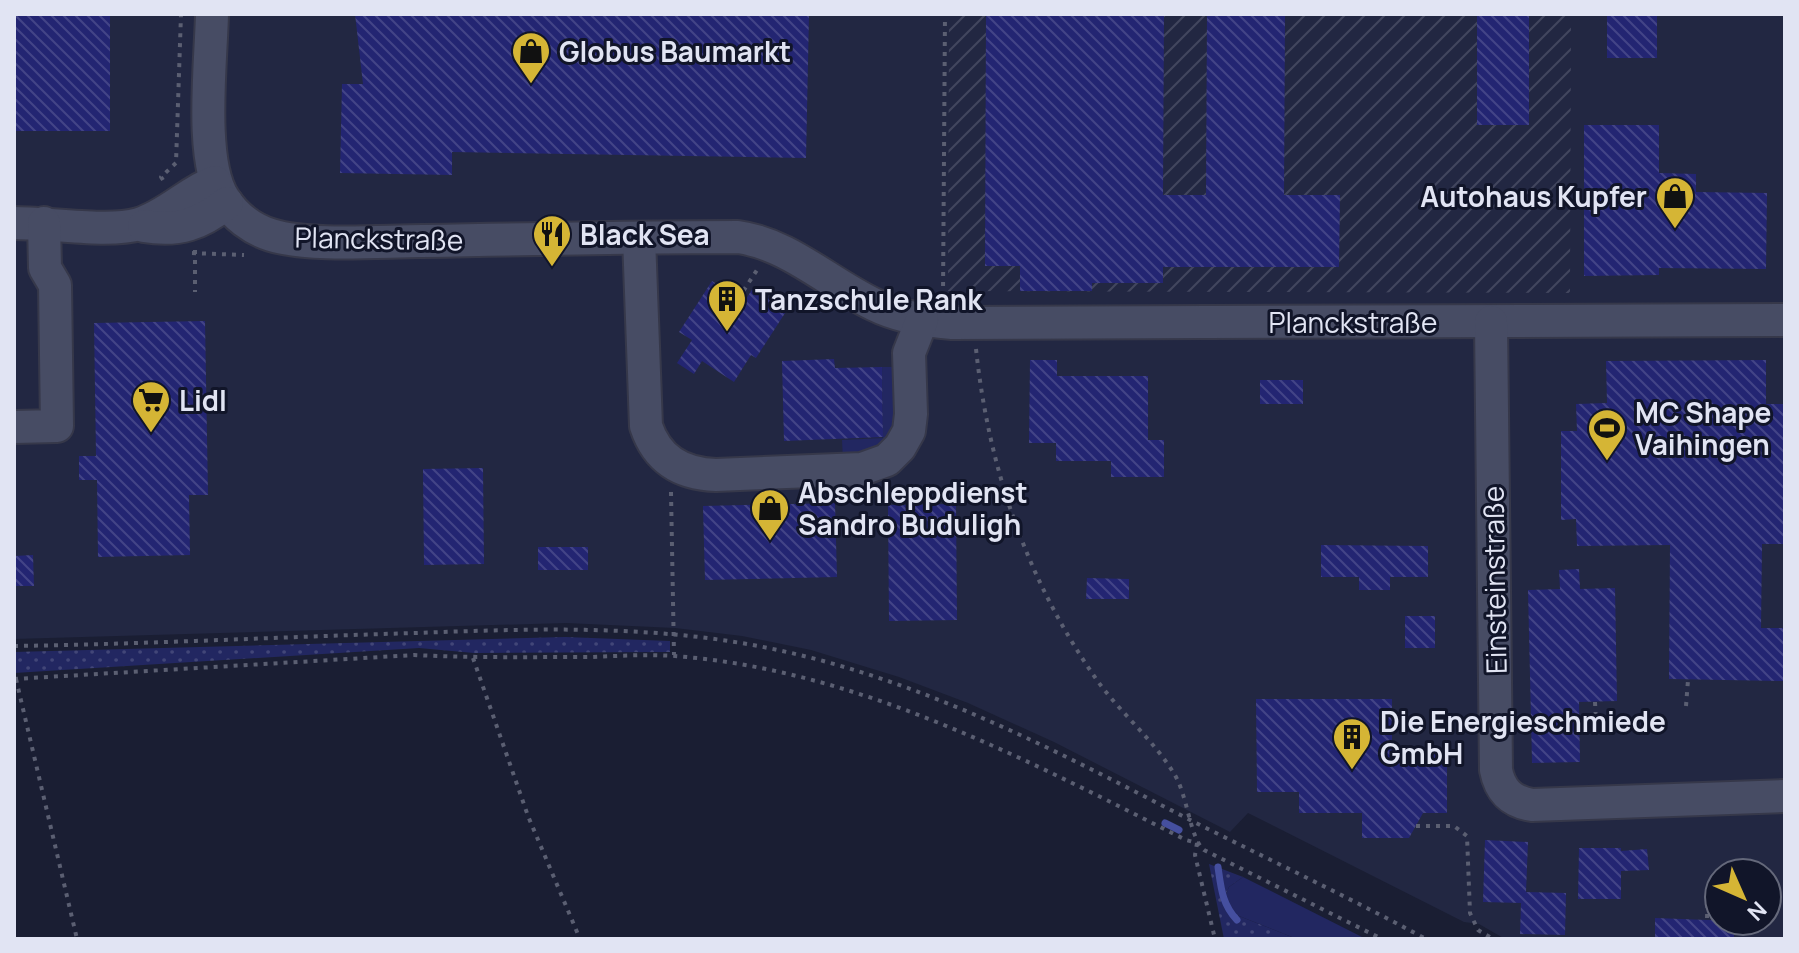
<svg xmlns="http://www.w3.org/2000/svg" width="1799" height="953" font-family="Manrope,sans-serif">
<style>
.built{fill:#222742;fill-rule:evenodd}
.industrial{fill:url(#industrial-furrows)}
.grass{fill:url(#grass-dots)}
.green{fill:#222761}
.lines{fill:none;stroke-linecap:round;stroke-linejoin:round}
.stream{stroke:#454f9f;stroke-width:7}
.building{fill:url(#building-back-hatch)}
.minor-casing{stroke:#36384a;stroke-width:36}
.path{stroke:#5b5f72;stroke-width:4;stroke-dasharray:4 6;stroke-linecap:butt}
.minor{stroke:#474c64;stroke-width:32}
.labels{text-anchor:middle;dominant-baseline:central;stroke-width:6;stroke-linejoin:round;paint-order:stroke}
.poi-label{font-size:28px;font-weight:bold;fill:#e1e4f3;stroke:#111529;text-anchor:start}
.street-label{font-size:28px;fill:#e1e4f3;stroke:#111529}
</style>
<defs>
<pattern id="industrial-furrows" width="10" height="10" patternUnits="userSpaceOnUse" patternTransform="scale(2)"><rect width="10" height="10" fill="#222742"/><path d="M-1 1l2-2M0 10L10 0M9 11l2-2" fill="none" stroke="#42465e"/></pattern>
<pattern id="grass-dots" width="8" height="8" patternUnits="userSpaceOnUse" patternTransform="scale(2)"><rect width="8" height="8" fill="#222761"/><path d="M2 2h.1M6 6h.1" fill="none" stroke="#424678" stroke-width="1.8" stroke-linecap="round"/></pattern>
<pattern id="building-back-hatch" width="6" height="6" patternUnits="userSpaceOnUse" patternTransform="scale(2)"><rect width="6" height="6" fill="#232572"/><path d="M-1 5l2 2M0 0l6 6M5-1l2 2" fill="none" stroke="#434487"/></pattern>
</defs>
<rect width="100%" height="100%" fill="#1a1e33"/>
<path class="built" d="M14,14h1771v925h-280l-26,-15 -15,-2 -216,-109 -18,19 -176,-90 -86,-39 -69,-26 -88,-27 -69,-14 -67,-8 -109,-5 -552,16zM1719,873h48v48h-48z"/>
<polygon class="industrial" points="949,14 1571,14 1570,293 948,291"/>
<g class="grass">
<polygon points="565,637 670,641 670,652 474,653 419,648 14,673 14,652"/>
<polygon points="1209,864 1243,877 1229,887 1226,894 1239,916 1297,939 1224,939"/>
</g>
<g class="green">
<polygon points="882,367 901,367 893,442 843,461 842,440 883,438"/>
<polygon points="1243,877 1366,939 1297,939 1239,916 1231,907 1226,894 1229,887"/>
</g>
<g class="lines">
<g class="stream">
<polyline points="1165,823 1179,830"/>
<path d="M1218,867c3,21 4,37 19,53"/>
</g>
</g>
<g class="building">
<rect x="14" y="14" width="96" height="117"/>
<polygon points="355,14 809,14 806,158 452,152 452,175 340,173 342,84 363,84"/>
<polygon points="986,14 1164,14 1163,195 1206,195 1207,14 1285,14 1284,195 1340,195 1339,267 1163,267 1163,283 1092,283 1092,291 1020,291 1020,266 985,266"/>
<rect x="1477" y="14" width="52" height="111"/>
<rect x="1607" y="14" width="50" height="44"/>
<polygon points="1584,125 1659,125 1659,173 1696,174 1696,192 1767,193 1766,269 1659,268 1659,275 1584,276"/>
<polygon points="712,281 744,302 753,288 787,310 756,358 751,355 734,382 702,361 694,374 677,363 692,340 679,332"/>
<polygon points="205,321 208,495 189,495 190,555 98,557 97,480 79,480 79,456 96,456 94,323"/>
<polygon points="834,359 835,368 882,367 883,437 784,441 782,361"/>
<polygon points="1030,360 1057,360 1057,376 1148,376 1148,440 1164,440 1164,477 1111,477 1111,461 1056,461 1056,443 1029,443"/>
<polygon points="1766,360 1766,404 1785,404 1785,544 1762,544 1761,628 1785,628 1785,681 1669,679 1670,545 1577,546 1576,519 1561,520 1561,431 1577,431 1576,404 1607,403 1606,361"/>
<rect x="1260" y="380" width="43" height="24"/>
<polygon points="483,468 484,564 424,565 423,469"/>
<polygon points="835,503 837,577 705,580 703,506"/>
<polygon points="956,504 957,620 889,621 888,505"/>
<polygon points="1321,545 1428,546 1428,577 1390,577 1390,590 1359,590 1359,577 1321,577"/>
<rect x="538" y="547" width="50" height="23"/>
<polygon points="33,555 34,586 14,586 14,556"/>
<polygon points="1579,569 1580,589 1615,588 1617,701 1579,702 1580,762 1532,763 1528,590 1560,589 1559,570"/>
<polygon points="1087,578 1129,579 1129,599 1086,599"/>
<rect x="1405" y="616" width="30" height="32"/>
<polygon points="1256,699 1392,699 1392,749 1447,749 1447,813 1423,813 1409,838 1362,838 1362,813 1299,813 1299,792 1257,792"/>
<polygon points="1485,840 1528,842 1526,892 1566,893 1565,935 1520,934 1521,903 1483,902"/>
<polygon points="1579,848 1621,848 1621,851 1647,849 1649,870 1621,871 1621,899 1578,899"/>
<polygon points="1655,918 1734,921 1734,939 1655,939"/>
</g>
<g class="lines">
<defs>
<g id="minor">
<path d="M212,14c-1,47 -13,147 12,185 11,17 28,30 47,36 38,12 111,6 151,6 105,-2 211,-4 316,-4 51,7 90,46 137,68 24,12 50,16 77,18l833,-3"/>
<path d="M14,223c34,0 96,10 125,1 29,-9 49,-32 76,-42"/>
<path d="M144,226c35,6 56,-2 83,-23"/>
<path d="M639,238l7,188c11,33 35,48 70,49l146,-6 25,-9 13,-13 9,-16 2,-17 -2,-61 13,-33"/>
<path d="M1491,322l5,448c4,21 16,32 36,35l253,-9"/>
<polyline points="14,427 57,426 55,285 45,268 44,223"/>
</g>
</defs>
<use href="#minor" class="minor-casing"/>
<g class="path">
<polyline points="163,180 161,177 176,163 181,14"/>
<polyline points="195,250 195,292"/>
<polyline points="192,253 244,255"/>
<polyline points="943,296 945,14"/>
<polyline points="738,299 757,270"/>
<path d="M976,349c13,122 52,234 123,334 23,31 54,57 74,89 15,22 16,65 31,78l178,89"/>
<polyline points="671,492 674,655"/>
<path d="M14,646c134,-2 267,-9 401,-13 108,-4 219,-8 326,10 163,27 308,104 453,179 78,39 156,76 232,117"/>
<polyline points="473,658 528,816 580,939"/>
<path d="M14,679l400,-24c59,3 117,2 176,2 28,-1 57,-3 85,-1 183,14 350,103 511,184l11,3 -2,12 20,84"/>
<polyline points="16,679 77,939"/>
<polyline points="1595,702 1596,721"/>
<polyline points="1686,706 1688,680"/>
<polyline points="1416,826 1454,826 1467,836 1470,913 1478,930 1493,939"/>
<polyline points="1707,918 1708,891"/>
</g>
<use href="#minor" class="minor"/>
</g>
<defs>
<symbol id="shop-pin" viewBox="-11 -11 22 30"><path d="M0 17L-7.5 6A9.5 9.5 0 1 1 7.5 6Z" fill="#d5b535" stroke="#111529"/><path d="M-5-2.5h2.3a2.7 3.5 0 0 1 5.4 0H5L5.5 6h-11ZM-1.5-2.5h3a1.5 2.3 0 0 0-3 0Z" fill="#111"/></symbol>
<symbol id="restaurant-pin" viewBox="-11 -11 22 30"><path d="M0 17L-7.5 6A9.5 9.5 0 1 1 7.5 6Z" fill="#d5b535" stroke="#111529"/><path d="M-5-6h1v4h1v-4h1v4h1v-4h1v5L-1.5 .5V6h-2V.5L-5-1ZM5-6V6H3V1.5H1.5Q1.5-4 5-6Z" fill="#111"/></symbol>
<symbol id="building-pin" viewBox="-11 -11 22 30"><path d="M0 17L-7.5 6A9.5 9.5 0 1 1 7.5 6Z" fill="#d5b535" stroke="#111529"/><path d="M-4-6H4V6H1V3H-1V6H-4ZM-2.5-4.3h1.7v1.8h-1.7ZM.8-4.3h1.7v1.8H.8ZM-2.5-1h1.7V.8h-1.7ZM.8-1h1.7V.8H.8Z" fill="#111"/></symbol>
<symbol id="supermarket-pin" viewBox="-11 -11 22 30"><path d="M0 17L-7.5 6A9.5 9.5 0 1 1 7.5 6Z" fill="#d5b535" stroke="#111529"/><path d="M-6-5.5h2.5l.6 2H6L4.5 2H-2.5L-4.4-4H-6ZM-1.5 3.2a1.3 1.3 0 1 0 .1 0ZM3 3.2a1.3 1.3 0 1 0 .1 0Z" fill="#111"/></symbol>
<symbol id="stadium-pin" viewBox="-11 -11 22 30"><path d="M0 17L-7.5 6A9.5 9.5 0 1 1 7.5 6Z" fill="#d5b535" stroke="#111529"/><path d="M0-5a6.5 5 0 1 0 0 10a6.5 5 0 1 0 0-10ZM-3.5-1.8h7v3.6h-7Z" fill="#111"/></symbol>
</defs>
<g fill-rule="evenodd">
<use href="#shop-pin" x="509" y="29" width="44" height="60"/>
<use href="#shop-pin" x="1653" y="174" width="44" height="60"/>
<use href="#restaurant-pin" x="530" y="212" width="44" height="60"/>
<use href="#building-pin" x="705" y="277" width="44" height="60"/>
<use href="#supermarket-pin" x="129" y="378" width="44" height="60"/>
<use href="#stadium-pin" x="1585" y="406" width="44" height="60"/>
<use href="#shop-pin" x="748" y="486" width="44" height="60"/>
<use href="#building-pin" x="1330" y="715" width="44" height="60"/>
</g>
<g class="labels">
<g class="poi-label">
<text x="559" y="51">Globus Baumarkt</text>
<text x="1647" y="196" text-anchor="end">Autohaus Kupfer</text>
<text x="580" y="234">Black Sea</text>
<text x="755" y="299">Tanzschule Rank</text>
<text x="179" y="400">Lidl</text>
<text x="1635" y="412">MC Shape<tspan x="1635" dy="32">Vaihingen</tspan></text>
<text x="798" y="492">Abschleppdienst<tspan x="798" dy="32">Sandro Buduligh</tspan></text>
<text x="1380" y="721">Die Energieschmiede<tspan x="1380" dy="32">GmbH</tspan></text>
</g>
<g class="street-label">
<text transform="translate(379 238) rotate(1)">Planckstraße</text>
<text x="1353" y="322">Planckstraße</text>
<text transform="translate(1494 580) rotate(-91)">Einsteinstraße</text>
</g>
</g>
<rect width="1799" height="953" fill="none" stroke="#e1e4f3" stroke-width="32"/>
<g transform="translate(1743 897) rotate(135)"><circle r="38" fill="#111529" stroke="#64687a" stroke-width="2"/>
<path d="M0-6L14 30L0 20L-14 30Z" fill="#d5b535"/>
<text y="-12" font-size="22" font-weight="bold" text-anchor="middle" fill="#e1e4f3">N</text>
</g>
</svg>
